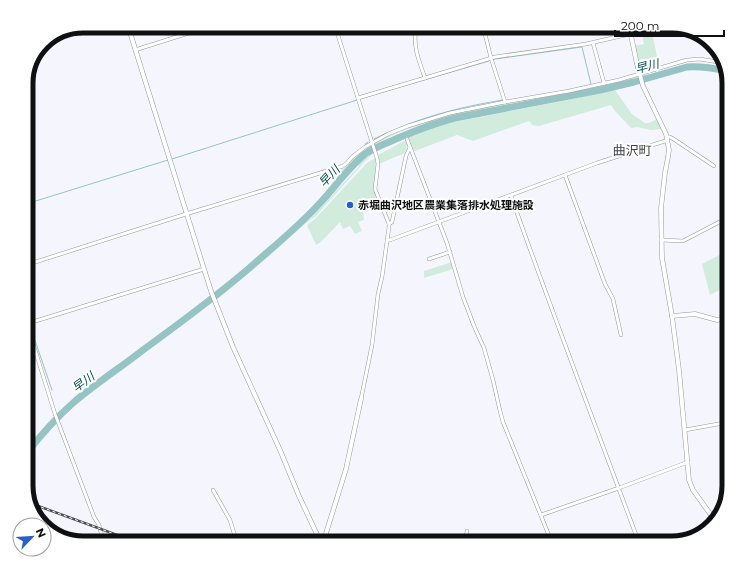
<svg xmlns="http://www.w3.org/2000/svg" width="755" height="569" font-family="Montserrat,'Noto Sans JP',sans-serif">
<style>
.green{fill:#d1ecdc}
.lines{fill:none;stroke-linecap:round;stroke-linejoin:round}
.stream{stroke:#96c4c4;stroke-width:1}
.river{stroke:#96c4c4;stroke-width:7}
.street-casing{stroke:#96989e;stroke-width:4}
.secondary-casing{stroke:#96989e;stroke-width:5}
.street{stroke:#fff;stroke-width:3}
.secondary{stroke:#fff;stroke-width:4}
.rail-casing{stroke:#4c4d51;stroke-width:2.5}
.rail{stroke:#fff;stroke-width:1;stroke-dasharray:3;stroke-linecap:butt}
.poi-dot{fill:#285fcc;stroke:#fff;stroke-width:1.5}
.labels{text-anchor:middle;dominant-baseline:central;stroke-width:4;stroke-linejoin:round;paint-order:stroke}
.poi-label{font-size:11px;font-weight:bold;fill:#0f1012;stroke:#fff;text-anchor:start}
.water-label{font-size:12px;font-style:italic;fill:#014a4a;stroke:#fff}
.quarter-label{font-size:13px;fill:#424348;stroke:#fff}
.rim{fill:none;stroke:#0f1012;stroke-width:5}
</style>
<rect width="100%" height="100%" fill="#f5f6fd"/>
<g class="green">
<polygon points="674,27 677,28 652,32 659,66 646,70 644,59 637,60 634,46 644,44 642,34 632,36 632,34"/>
<polygon points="615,90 632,114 645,123 649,123 657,119 662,129 651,130 637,127 631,128 615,111 611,105 539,126 532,125 531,123 529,121 473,141 457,135 415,151 414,151 407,137 430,128 454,122 557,102"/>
<path d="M528,99v1c-40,8 -81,15 -120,29 -13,5 -27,11 -39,19 -12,8 -21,19 -31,30l-2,-2 8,-8 10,-12 15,-11 2,1c3,-2 4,-4 7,-6 10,-5 20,-9 31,-13 37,-15 79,-21 119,-28z"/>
<polygon points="406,140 407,145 405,153 379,164 378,155"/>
<polygon points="373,153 373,154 363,163 359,168 315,217 306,223 268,257 218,299 216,299 216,298 267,256 293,234 302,224 310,219 359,166 358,164 367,157"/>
<polygon points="375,158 376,163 374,190 380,205 363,212 364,220 358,222 362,231 355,234 350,226 343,229 340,222 321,242 316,245 307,225 315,219 367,163"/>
<polygon points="729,250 729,285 710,295 702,264"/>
<polygon points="452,262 453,269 424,278 424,271"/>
</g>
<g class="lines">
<g class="stream">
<polyline points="495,59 582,47 591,84"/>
<polyline points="600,88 600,90"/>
<polyline points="362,98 489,61"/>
<path d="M374,139c40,-20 84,-32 129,-39"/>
<polyline points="365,144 368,142"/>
<polyline points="172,159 357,100"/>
<polyline points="26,204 168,160"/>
<polyline points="26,315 28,321"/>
<polyline points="30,326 52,390"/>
<polyline points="60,411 62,414"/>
</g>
<path class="river" d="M26,454c14,-18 30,-36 47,-51 22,-19 47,-35 70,-53 38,-28 77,-56 112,-87 23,-20 45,-38 65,-60 15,-16 28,-35 45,-49 10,-7 22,-11 33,-16 19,-8 37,-15 57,-20l145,-28 34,-8 53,-15c13,-1 26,1 39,4"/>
<defs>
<g id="street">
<polyline points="335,26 377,158 378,164 375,189 389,224 389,227 382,277 378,294 372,345 361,399"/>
<path d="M416,26c-3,21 2,32 9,52"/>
<polyline points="483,26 491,58 505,102"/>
<polyline points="593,43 604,83"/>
<polyline points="135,50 211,26"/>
<polyline points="358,98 495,57 586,44 630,34"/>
<polyline points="728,122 729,124"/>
<polyline points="667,137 670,137 675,140 714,166"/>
<polyline points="407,139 447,243 463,297 474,326 484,348 493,380 500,411 503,422 552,543"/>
<polyline points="729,171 722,175 729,190"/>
<polyline points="565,175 605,284 613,299 621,335"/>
<path d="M511,196c41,116 85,231 128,347"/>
<polyline points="389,224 392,222 406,156 410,147"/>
<polyline points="387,240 390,240 597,163 668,140"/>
<polyline points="661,240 683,241 729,217"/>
<polyline points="429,259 450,252"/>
<polyline points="26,265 186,214 343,166 347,163 352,157 365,147 388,134 408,126 450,113 505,102 569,91 619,80 687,60 700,59 724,63"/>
<polyline points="26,321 55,414 94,517 99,525 101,533 106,543"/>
<polyline points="26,324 204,269"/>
<polyline points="685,430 729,422"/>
<polyline points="213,490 230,520 237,543"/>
<polyline points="541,515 619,488 688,462"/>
<polyline points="465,543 467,531"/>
</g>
<g id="secondary">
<polyline points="128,26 204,269 211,291 233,347 280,450 299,496 321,543"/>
<polyline points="629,26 637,64 643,86 666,134 669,150 668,157 665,173 661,208 662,258 672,316 679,370 689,480 693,490 716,522"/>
<polyline points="672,316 695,314 717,320 721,319 729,315"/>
<polyline points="323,543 346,469 361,399"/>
<polyline points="668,543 689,534 706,530"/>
</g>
</defs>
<use href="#street" class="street-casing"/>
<use href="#secondary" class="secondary-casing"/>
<use href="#street" class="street"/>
<use href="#secondary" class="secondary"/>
<defs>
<polyline id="rail" points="30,503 139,543"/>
</defs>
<use href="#rail" class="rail-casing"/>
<use href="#rail" class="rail"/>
</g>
<circle class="poi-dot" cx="350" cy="205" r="4"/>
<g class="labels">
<g class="poi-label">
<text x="358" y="205">赤堀曲沢地区農業集落排水処理施設</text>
</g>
<g class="water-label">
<text transform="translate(647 66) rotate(-14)">早川</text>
<text transform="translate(329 176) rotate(-47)">早川</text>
<text transform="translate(83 382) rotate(-37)">早川</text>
</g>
<g class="quarter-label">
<text x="632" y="150">曲沢町</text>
</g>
</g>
<path d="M0 0H755V569H0ZM83 33H672A50 50 0 0 1 722 83V486A50 50 0 0 1 672 536H83A50 50 0 0 1 33 486V83A50 50 0 0 1 83 33Z" fill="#fff" fill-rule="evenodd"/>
<path class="rim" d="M83 33H672A50 50 0 0 1 722 83V486A50 50 0 0 1 672 536H83A50 50 0 0 1 33 486V83A50 50 0 0 1 83 33Z"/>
<g transform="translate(32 537) rotate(65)"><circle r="19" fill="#ffffff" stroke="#9f9fa0"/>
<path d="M0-3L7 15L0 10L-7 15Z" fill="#285fcc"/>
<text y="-6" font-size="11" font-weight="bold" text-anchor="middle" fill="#0f1012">N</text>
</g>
<path d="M615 30v6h109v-6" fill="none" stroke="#0f1012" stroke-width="2"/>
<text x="621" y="30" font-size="12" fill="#0f1012" stroke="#ffffff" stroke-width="3" paint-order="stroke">200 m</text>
</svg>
